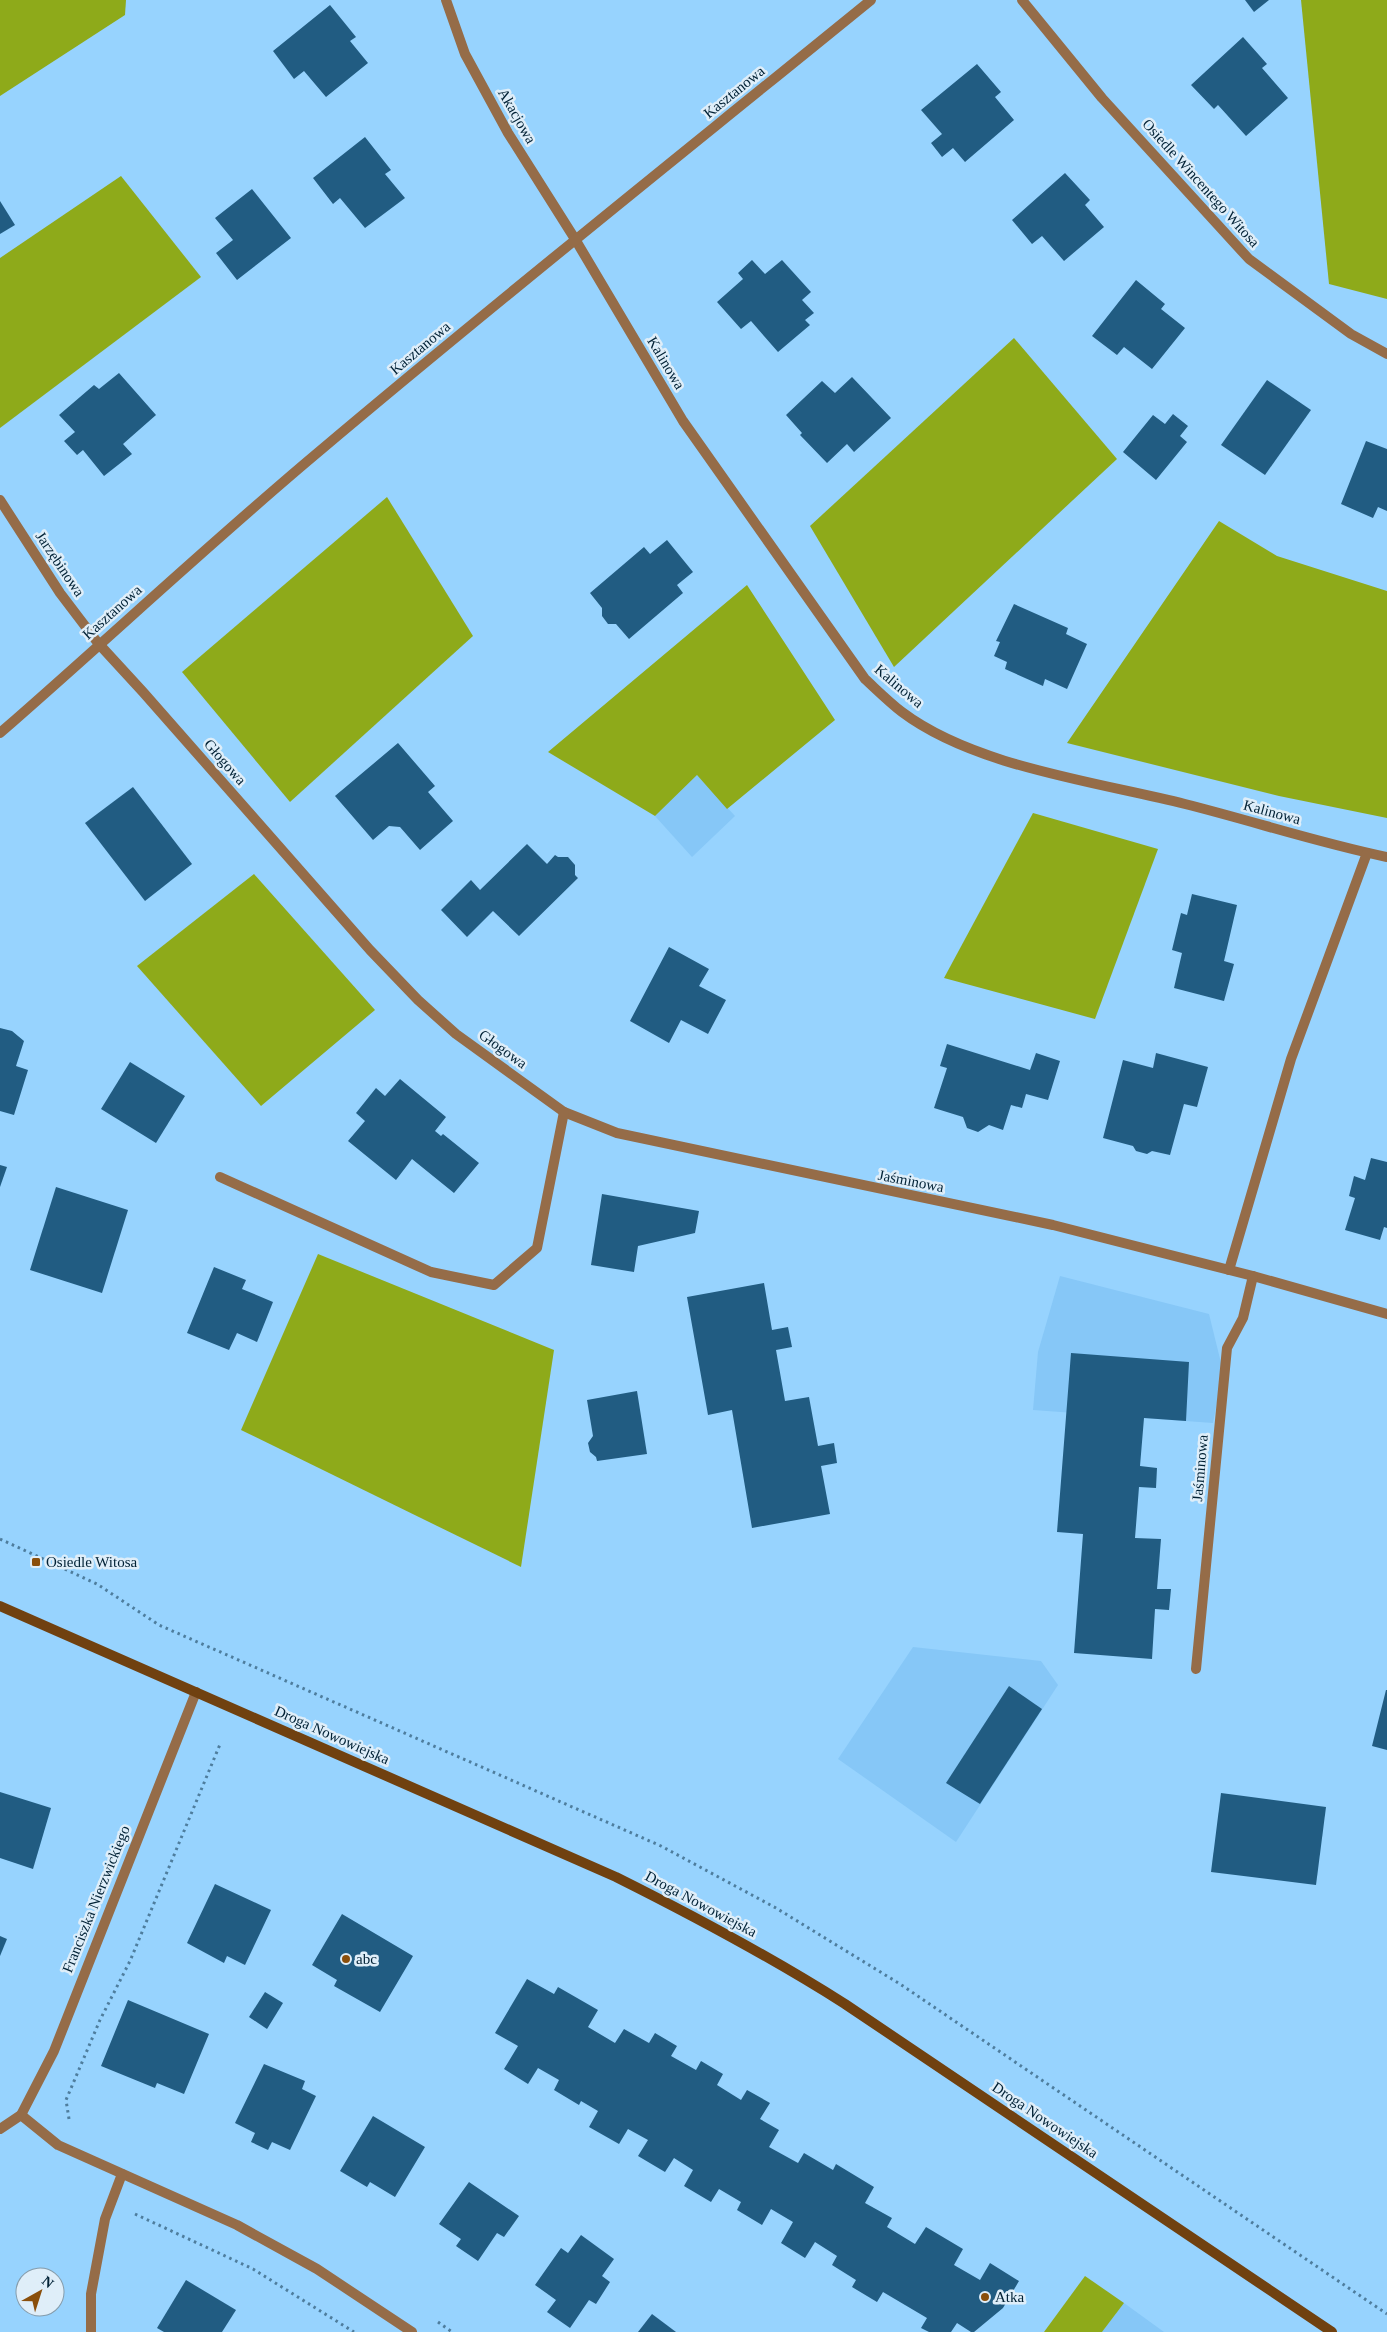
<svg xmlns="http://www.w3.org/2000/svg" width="1387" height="2332" font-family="'Times New Roman',serif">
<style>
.built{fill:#86c7f7}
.green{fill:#8eaa1a}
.building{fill:#215c82}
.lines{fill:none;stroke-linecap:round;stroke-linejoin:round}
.path{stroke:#4e7d9d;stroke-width:3;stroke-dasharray:2.5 4;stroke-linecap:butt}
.street{stroke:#956c48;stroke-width:10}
.secondary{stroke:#704110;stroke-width:10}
.poi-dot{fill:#8a4f0c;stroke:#dfeef9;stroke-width:2}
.labels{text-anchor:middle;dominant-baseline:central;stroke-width:5;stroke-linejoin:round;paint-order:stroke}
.street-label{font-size:15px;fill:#012135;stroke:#dfeef9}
.poi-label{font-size:15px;fill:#012135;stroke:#dfeef9;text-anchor:start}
</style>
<rect width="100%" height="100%" fill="#97d3fe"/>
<g class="built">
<polygon points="697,775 735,816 692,857 655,816"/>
<polygon points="1060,1276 1209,1314 1223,1371 1213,1423 1033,1410 1038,1352"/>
<polygon points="913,1647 1041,1661 1058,1685 956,1842 838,1759"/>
<polygon points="1124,2303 1164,2332 1102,2332"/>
</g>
<g class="green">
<polygon points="0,0 126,0 125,15 0,96"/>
<polygon points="1301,0 1387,0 1387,299 1329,284"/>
<polygon points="121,176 201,277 0,428 0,258"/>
<polygon points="1014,338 1117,459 894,667 810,526"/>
<polygon points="387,497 473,636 290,802 182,672"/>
<polygon points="1219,521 1277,556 1387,591 1387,818 1279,796 1067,743"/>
<polygon points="747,585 835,720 727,809 697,775 655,816 548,752"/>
<polygon points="1033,813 1158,849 1095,1019 944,978"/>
<polygon points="254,874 375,1010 261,1106 137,966"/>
<polygon points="318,1254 554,1350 521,1567 241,1430"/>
<polygon points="1085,2276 1124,2303 1102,2332 1044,2332"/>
</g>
<g class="building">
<polygon points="1245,0 1269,0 1254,12"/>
<polygon points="330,5 356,37 350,41 368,63 326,97 304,71 294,79 273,51"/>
<polygon points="1243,37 1267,64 1262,68 1288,98 1246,136 1218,105 1214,109 1191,85"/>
<polygon points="977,64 1001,92 995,97 1014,120 965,162 953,148 942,157 931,143 942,134 921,110"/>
<polygon points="365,137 391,170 385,174 405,198 365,228 340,198 333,204 313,178"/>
<polygon points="1065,173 1090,200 1085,205 1104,227 1064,261 1042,236 1032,244 1012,220"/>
<polygon points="252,189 291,238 237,280 216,253 233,240 215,218"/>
<polygon points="0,201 15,225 0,234"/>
<polygon points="752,260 765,274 782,260 811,292 802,300 814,313 805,320 810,325 778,352 751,321 741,329 717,302 743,279 738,273"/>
<polygon points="1136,280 1165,304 1161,309 1185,328 1152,369 1124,347 1117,355 1092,336"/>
<polygon points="119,373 156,415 123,444 132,454 104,476 83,450 77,455 64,441 75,432 59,415 94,385 99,389"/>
<polygon points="852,377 891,418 854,452 847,444 827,463 800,435 802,433 786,415 822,381 835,393"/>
<polygon points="1267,380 1311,410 1265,475 1221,445"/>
<polygon points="1173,414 1188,426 1180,436 1187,442 1156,480 1123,452 1153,415 1165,424"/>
<polygon points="1366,441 1387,449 1387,511 1378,507 1373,518 1341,504"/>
<polygon points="667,540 693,572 677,585 683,593 629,639 616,624 608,624 602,616 602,608 590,593 644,547 650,554"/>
<polygon points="1014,604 1068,628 1066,634 1087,644 1067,689 1045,679 1043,686 1005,669 1007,662 994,656 1000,642 996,641"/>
<polygon points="398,743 435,786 428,792 453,821 420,850 400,827 389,826 373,840 335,796"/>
<polygon points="133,787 192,864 145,901 85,823"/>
<polygon points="527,844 547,864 555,855 558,857 568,857 575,865 575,875 578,878 519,936 493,911 467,937 441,910 471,880 480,890"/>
<polygon points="1192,894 1237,905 1224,961 1234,964 1224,1001 1174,988 1182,953 1172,950 1181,913 1187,915"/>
<polygon points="669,947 709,969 699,986 726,1000 708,1034 681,1020 669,1043 630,1021"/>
<polygon points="0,1028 12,1031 24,1041 16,1066 28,1070 14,1115 0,1111"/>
<polygon points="947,1044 1030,1070 1036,1053 1060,1061 1048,1100 1026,1094 1022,1108 1011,1105 1003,1130 989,1125 978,1132 967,1128 963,1117 934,1108 947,1068 940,1066"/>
<polygon points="1156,1053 1208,1067 1197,1107 1184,1104 1170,1155 1152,1151 1147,1154 1136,1151 1133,1146 1103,1138 1123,1060 1153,1068"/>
<polygon points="130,1062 185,1096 156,1143 101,1109"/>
<polygon points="400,1079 446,1117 435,1131 441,1136 443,1134 479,1163 454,1193 412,1159 396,1180 348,1141 365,1121 356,1113 376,1088 385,1096"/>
<polygon points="1371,1158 1387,1162 1387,1228 1384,1227 1380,1240 1345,1230 1355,1198 1349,1196 1354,1176 1365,1180"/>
<polygon points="0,1165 7,1167 0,1187"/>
<polygon points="56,1187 128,1210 102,1293 30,1270"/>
<polygon points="602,1194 699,1211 695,1233 638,1246 634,1272 591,1265"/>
<polygon points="214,1267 246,1280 242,1289 273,1302 257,1342 237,1333 229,1350 187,1333"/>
<polygon points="764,1283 772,1330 788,1327 792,1347 776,1350 785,1401 809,1397 818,1446 834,1443 837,1463 821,1466 830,1514 752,1528 732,1410 708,1415 687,1297"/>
<polygon points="1071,1353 1189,1362 1186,1421 1144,1418 1140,1466 1157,1468 1156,1488 1139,1487 1135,1538 1161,1539 1157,1589 1171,1589 1169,1610 1155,1609 1152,1659 1074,1653 1083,1534 1057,1532"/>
<polygon points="637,1391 647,1454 597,1461 596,1457 590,1452 588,1443 593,1436 587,1400"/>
<polygon points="1009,1686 1042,1709 980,1804 946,1783"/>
<polygon points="1386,1690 1387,1690 1387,1750 1372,1746"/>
<polygon points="0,1792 51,1808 33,1869 0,1858"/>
<polygon points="1221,1793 1326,1807 1316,1885 1211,1872"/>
<polygon points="215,1884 271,1910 245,1965 227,1956 224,1963 187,1943"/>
<polygon points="342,1914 413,1956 380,2012 334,1986 337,1980 312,1965"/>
<polygon points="0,1936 7,1939 0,1956"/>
<polygon points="527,1979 554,1994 558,1987 598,2010 588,2027 615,2043 624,2029 649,2043 655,2033 677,2046 671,2056 696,2070 701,2061 723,2074 717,2085 741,2100 747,2090 770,2103 760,2119 779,2130 769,2147 798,2163 804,2153 833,2170 836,2164 874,2187 865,2203 892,2218 887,2227 915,2244 926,2227 963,2249 954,2265 980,2280 990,2263 1019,2281 1003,2308 974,2332 971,2332 957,2323 951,2332 929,2332 921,2328 927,2318 883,2292 877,2302 852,2287 856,2280 832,2265 837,2256 815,2242 805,2258 781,2243 793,2222 771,2209 762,2225 737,2210 741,2202 719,2189 711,2202 684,2186 693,2170 674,2158 665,2172 638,2156 648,2140 628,2129 619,2144 589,2127 598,2111 581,2101 579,2105 554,2090 559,2080 538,2068 528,2084 504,2069 518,2046 495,2033"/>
<polygon points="265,1992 283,2003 267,2029 249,2017"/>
<polygon points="128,2000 209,2034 184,2094 157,2083 155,2088 101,2066"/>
<polygon points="264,2064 305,2081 302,2089 316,2096 290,2150 272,2142 268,2150 251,2142 255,2133 235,2123"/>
<polygon points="373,2116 425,2147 395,2197 370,2182 367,2187 340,2171"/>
<polygon points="469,2182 519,2216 504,2237 497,2233 478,2261 456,2246 461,2239 439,2224"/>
<polygon points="581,2235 614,2259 602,2276 610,2282 596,2304 589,2300 570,2328 547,2312 556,2300 535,2285 561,2248 568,2253"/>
<polygon points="186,2280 236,2310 222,2332 164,2332 157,2328"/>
<polygon points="652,2314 676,2332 638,2332"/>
</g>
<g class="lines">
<g class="path">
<polyline points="0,1539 97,1584 159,1625 661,1846 776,1908 900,1984 1387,2314"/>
<polyline points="69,2119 66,2100 100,2020 130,1961 221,1742"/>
<polyline points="135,2214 253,2269 354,2332"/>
<polyline points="438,2322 452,2332"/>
</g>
<g class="street">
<path d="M446,0l19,54 43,79 67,106 108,182 182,258c12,11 24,23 37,33 73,55 196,70 283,92 68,17 134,39 202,53"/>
<polyline points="1022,0 1102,98 1249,259 1351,334 1387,354"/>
<polyline points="0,500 60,593 98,643 143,692 370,950 418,1000 456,1034 564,1112 617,1133 1053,1225 1253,1276 1387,1314"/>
<path d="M0,733c108,-94 212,-192 322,-284 181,-153 366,-300 549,-449"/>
<polyline points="220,1177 431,1272 494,1285 537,1248 564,1112"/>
<polyline points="1229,1270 1291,1059 1367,853"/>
<polyline points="1196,1669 1227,1348 1243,1318 1253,1276"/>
<polyline points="21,2115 58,2145 237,2225 317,2269 412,2332"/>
<polyline points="0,2129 21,2115 54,2051 196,1692"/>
<polyline points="91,2332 91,2294 105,2219 122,2174"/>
</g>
<path class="secondary" d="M0,1606l616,271c78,39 155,80 229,127l487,328"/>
</g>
<g class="poi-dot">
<rect x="31" y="1557" width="10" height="10" rx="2.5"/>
<circle cx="346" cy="1959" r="5"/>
<circle cx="985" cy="2297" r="5"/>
</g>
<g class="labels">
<g class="street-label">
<text transform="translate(734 92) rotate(-39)">Kasztanowa</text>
<text transform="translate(517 116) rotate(60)">Akacjowa</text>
<text transform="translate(1201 183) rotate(48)">Osiedle Wincentego Witosa</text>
<text transform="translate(420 348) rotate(-40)">Kasztanowa</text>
<text transform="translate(666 363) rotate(59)">Kalinowa</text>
<text transform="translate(60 564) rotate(56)">Jarzębinowa</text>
<text transform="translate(112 612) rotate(-42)">Kasztanowa</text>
<text transform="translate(899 686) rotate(40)">Kalinowa</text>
<text transform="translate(225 762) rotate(49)">Głogowa</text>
<text transform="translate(1272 812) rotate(15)">Kalinowa</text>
<text transform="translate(503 1049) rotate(36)">Głogowa</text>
<text transform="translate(911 1181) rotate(11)">Jaśminowa</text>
<text transform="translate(1200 1468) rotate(-85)">Jaśminowa</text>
<text transform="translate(332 1735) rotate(24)">Droga Nowowiejska</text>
<text transform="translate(96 1899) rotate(-68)">Franciszka Nierzwickiego</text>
<text transform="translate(701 1904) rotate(28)">Droga Nowowiejska</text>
<text transform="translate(1045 2120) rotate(34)">Droga Nowowiejska</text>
</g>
<g class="poi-label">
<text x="46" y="1562">Osiedle Witosa</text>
<text x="356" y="1959">abc</text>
<text x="995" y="2297">Atka</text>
</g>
</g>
<g transform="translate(40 2292) rotate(39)"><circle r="24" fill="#dfeef9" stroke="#869cab"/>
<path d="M0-4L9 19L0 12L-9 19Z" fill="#8a4f0c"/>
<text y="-8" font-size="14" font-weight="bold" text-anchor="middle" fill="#012135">N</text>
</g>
</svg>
